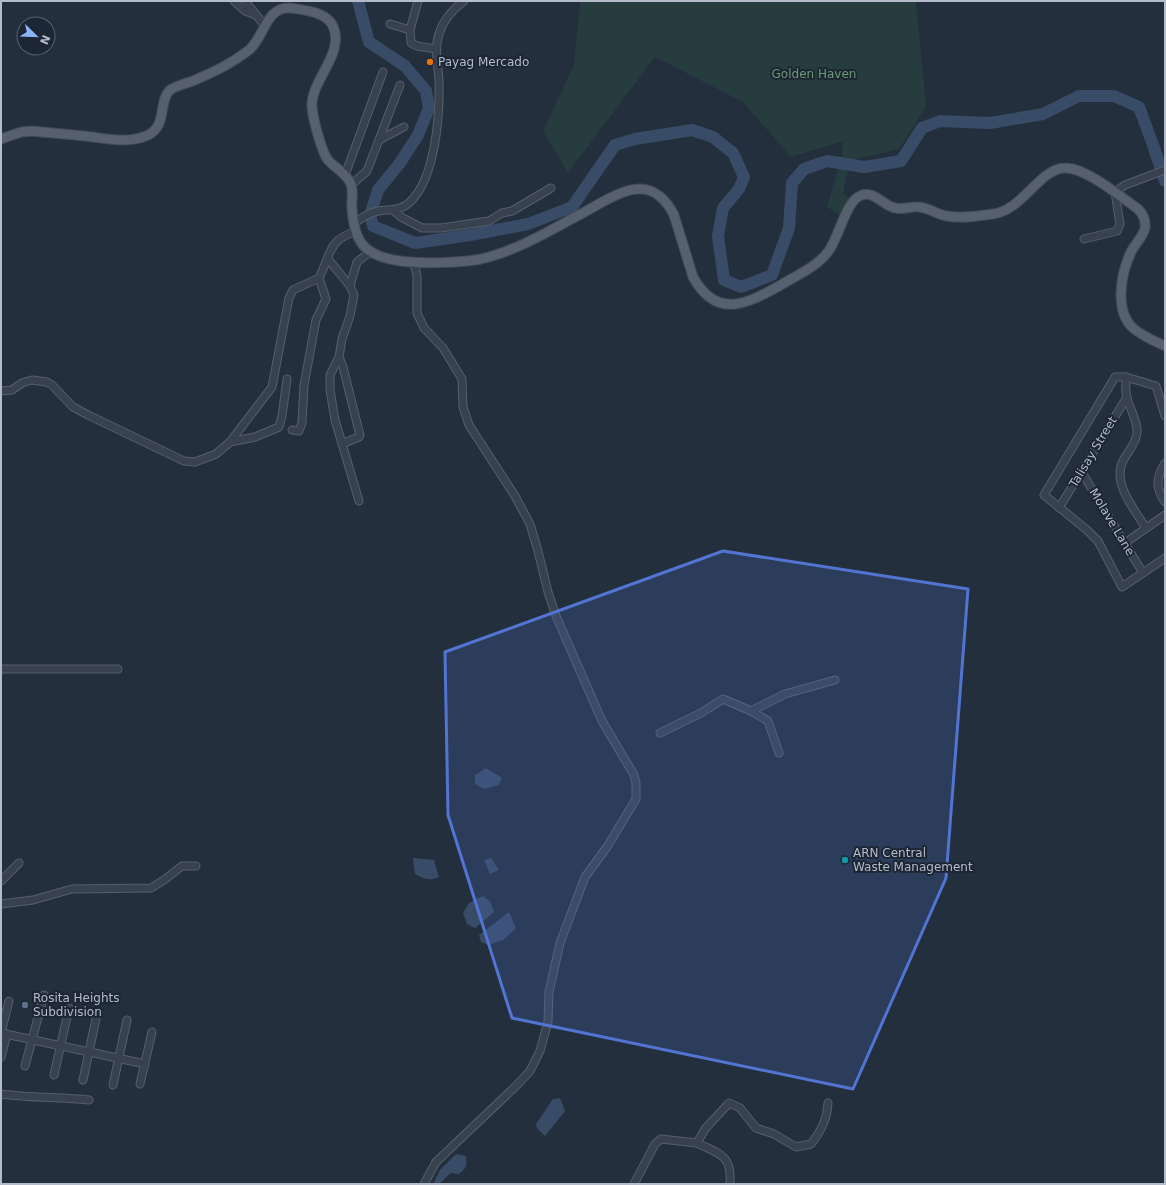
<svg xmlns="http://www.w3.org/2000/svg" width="1166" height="1185" font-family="'DejaVu Sans',sans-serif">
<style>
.green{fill:#263c3f}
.water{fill:#394c67}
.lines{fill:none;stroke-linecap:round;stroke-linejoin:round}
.river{stroke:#394c67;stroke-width:12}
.minor-casing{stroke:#565f6c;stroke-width:9}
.major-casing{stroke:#414a57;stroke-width:11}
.minor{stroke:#38414e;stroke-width:7}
.major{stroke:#56606e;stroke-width:9}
.marked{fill:#5274d3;fill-opacity:0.2;stroke:#5274d3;stroke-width:3;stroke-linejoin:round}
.food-dot{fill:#e8710a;stroke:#1d2633;stroke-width:1.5}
.culture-dot{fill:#0f9aa8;stroke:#1d2633;stroke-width:1.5}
.service-dot{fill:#5c6f8a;stroke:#1d2633;stroke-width:1.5}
.labels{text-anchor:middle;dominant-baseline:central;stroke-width:4;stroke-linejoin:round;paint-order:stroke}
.poi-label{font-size:12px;fill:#b4bcc9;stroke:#1d2633;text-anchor:start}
.park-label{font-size:12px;fill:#6b9a76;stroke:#1d2633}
.street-label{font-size:12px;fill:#b4bcc9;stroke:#1d2633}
</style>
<rect width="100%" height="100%" fill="#242f3e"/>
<polygon class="green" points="580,1 916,1 926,107 899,149 849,161 843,194 856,202 845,218 827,207 842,155 843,141 791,157 743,102 655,57 568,173 543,131 574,65"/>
<g class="water">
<polygon points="486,768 502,778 499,785 484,789 475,784 475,775"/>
<path d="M413,858l21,2 5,17c-9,4 -15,2 -24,-3z"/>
<polygon points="491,858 499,870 490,874 484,860"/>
<polygon points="483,896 490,901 494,912 475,928 467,924 463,913 469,903"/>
<polygon points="509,912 516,928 503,940 488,945 481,942 479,935"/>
<polygon points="560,1098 565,1111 545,1136 537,1128 536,1124 553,1099"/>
<path d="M456,1154l10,2c1,11 1,11 -7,18l-8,-1 -12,11h-6l7,-14z"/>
</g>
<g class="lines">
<polyline class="river" points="358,1 369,42 405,66 426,91 429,108 418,135 400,163 378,190 370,215 373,226 415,243 470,235 528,224 572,207 615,145 635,139 692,130 713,137 733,153 744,177 739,189 723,208 718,236 724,280 741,287 772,275 789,228 792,183 804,169 827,161 864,167 901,161 922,128 940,121 990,123 1043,114 1079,96 1114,96 1139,107 1153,145 1165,181"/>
<defs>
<g id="minor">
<polyline points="234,1 245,11 256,15"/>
<polyline points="245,1 265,26"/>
<polyline points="418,1 410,30 411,43 417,46 436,49"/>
<polyline points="390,24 410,30"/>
<polyline points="379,140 404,127"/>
<polyline points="345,175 383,72"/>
<polyline points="351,185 367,171 400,85"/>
<polyline points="393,210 401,217 422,228 441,228 489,221 502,213 512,211 551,188"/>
<path d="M354,224c7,-6 14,-11 24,-13 12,-2 24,0 33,-10 25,-25 29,-88 28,-121 -1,-15 -5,-31 0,-46 4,-14 13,-24 25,-33"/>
<polyline points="1084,239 1117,231 1120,224 1115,192 1125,185 1165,170"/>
<polyline points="328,259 350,286 354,295 350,316 342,339 339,357 330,375 330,390 335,420 359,501"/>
<polyline points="414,263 417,276 417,313 424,328 443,348 462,379 463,407 469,425 515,496 530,524 538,551 548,592 556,616 602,721 634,775 636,783 636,799 607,847 585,877 560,943 549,992 548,1022 540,1051 530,1071 515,1087 436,1162 424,1184"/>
<polyline points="350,286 357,262 370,252"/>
<polyline points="339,357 343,367 360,435 359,437 342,444"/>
<path d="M1126,377c0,6 -1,15 1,21 3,12 11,23 10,35 -1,11 -10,19 -14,28 -11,22 11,48 23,67"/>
<path d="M1,391l11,-1 10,-7 10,-3 15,2 5,3 21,22 15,8 96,46 11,1 21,-8 14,-12 42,-55 17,-89 4,-8 26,-12c11,-21 9,-39 36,-46"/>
<polyline points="1165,416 1156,386 1126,377 1115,377 1044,495 1087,530 1098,541 1122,587 1165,558"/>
<polyline points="292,430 299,431 302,423 304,385 316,320 326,299 319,278"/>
<polyline points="230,442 255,437 279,427 282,416 287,379"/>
<path d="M1165,463c-9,15 -10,24 0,39"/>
<polyline points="1081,471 1143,573"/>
<polyline points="1059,508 1127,397"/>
<polyline points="1125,543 1165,515"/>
<polyline points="1,669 118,669"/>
<polyline points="751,711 785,694 835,680"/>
<polyline points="660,733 701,713 723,699 751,711 768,721 779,753"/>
<polyline points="1,881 19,863"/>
<polyline points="1,904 33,900 72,889 151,888 164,880 182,866 196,866"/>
<polyline points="9,1001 1,1033 145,1064"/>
<polyline points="1,1057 7,1034"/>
<polyline points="25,1066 44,995"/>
<polyline points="54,1075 69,1008"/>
<polyline points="83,1080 97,1014"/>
<polyline points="140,1084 152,1032"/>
<polyline points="113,1085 127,1020"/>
<path d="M1,1094c29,4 59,3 88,6"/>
<path d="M697,1143c23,11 35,12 33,41"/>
<path d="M634,1184l21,-40 6,-5 36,4 8,-14 24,-26 11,5 16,20 18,6 22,13 15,-3c10,-13 16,-24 17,-41"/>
</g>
<path id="major" d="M1,139l20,-7 11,-1c17,2 35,3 52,5 20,2 42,8 62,0 22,-9 12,-33 23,-45 7,-6 17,-7 26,-11 17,-7 40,-19 54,-30 15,-12 17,-44 41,-42 15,2 39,4 44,21 9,26 -23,52 -22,77 0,10 10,47 16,54 7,8 19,14 23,24 3,8 0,16 1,24 2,35 13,48 48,53 22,3 59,2 81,-2 32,-7 67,-27 96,-43 16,-8 44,-27 61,-27 17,-1 29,12 36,26l19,62c26,47 60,23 95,4 13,-8 29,-15 39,-28 12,-13 18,-53 35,-58 12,-4 22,11 33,13 8,2 16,-2 24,-1 10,1 19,8 28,9 15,3 31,0 46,-2 29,-3 47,-46 72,-46 20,-1 56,29 73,41 5,5 8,11 7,19 -2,9 -10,16 -14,24 -10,21 -17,59 2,76 9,8 21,13 32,18"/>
</defs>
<use href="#minor" class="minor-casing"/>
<use href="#major" class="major-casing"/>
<use href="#minor" class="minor"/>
<use href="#major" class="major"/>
</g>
<path class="marked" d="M723,551l245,38 -22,289 -93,211 -341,-71 -64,-203 -3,-163z"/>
<circle class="food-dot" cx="430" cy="62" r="4"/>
<circle class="culture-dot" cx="845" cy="860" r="4"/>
<circle class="service-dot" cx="25" cy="1005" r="4"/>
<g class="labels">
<g class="poi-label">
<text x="438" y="62">Payag Mercado</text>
<text x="853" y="853">ARN Central<tspan x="853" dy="14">Waste Management</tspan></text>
<text x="33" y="998">Rosita Heights<tspan x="33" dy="14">Subdivision</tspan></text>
</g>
<g class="park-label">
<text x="814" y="74">Golden Haven</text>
</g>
<g class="street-label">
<text transform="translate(1093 452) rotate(-59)">Talisay Street</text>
<text transform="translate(1112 522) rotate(59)">Molave Lane</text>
</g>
</g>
<rect width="1166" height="1185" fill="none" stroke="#b4bcc9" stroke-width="4"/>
<g transform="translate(36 36) rotate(113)"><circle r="19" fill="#1d2633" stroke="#59626f"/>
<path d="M0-3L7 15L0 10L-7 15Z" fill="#8ab4f8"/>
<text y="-6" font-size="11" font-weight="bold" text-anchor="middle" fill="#b4bcc9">N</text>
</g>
</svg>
